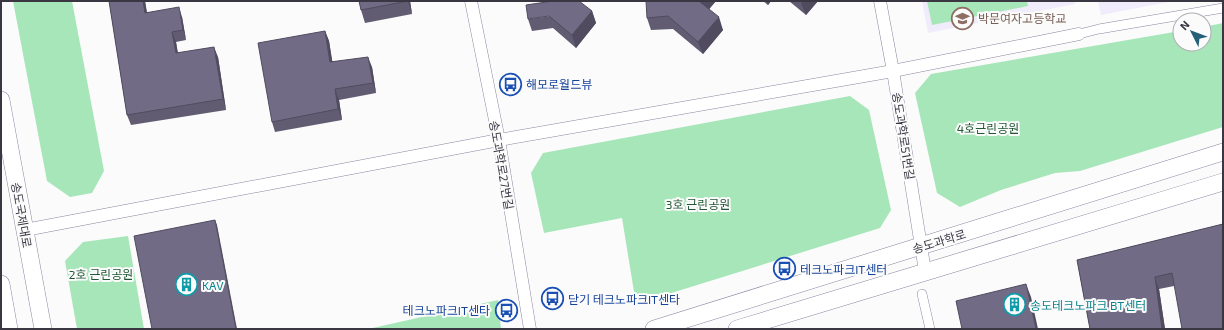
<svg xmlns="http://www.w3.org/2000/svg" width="1224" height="330" font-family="'Exo 2','Noto Sans KR',sans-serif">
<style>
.built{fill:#f0ecfb}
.green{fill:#a7e6b9}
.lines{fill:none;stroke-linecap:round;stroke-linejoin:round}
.pedestrian-casing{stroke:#8d85a1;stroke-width:10}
.minor-casing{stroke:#8d85a1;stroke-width:13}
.secondary-casing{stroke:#8d85a1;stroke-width:18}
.pedestrian{stroke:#fff;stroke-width:9}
.minor{stroke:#fff;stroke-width:12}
.secondary{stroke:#fff;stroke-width:17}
.wall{fill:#625c73}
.shaded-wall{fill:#504b5e}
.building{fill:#726b86;stroke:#504b5e}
.labels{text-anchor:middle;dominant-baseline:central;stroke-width:4;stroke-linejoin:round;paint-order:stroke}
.education-label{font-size:12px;fill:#785e54;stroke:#fbfbfb;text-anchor:start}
.transit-label{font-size:12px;fill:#164399;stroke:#fbfbfb;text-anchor:start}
.park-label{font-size:12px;fill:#205734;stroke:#fbfbfb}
.street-label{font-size:12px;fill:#3a3743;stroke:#fbfbfb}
.culture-label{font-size:12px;fill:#0d838f;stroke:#fbfbfb;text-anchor:start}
</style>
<rect width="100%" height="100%" fill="#fbfbfb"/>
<g class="built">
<polygon points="922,1 1075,1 1075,4 928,33"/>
<polygon points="1098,1 1174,1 1101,15"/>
</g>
<g class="green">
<polygon points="13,1 72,1 104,171 92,193 70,197 47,181"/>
<polygon points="927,1 1027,1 1028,6 932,25"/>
<polygon points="1223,23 1223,127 1080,171 1055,173 1001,190 960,207 937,193 915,93 931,74 1180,31 1180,44 1204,44 1204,27"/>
<polygon points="850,96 869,110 891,210 880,228 636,304 622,218 544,233 531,173 543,153"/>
<polygon points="128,236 144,329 77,329 65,261 83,242"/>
<polygon points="498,300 501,329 368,329"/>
</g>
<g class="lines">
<defs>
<g id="pedestrian">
<polyline points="1079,34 1099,29 1223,8"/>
<polyline points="922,294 930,329"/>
</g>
<g id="minor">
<polyline points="471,1 499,140 530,329"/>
<polyline points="880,1 893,71 925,271"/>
<polyline points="25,230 499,140 893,71 1079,34"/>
</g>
<g id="secondary">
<polyline points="1,100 43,329"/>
<polyline points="1,284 9,329"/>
<polyline points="654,329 1223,152"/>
<polyline points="737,329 1223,182"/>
</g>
</defs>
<use href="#pedestrian" class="pedestrian-casing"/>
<use href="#minor" class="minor-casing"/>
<use href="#secondary" class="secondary-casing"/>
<use href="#pedestrian" class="pedestrian"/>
<use href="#minor" class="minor"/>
<use href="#secondary" class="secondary"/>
</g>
<g class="wall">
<polygon points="109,1 145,1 147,12 182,17 186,40 176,42 178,53 218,57 226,110 131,125 127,115"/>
<polygon points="359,1 410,1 412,14 365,23 361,10"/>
<polygon points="716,1 709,9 723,30 703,54 673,29 651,30 647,18"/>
<polygon points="763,1 771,1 768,5"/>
<polygon points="789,1 818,1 806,15"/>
<polygon points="592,11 596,23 576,48 553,28 532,31 528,19"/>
<polygon points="325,31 329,41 332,61 372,67 376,93 339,100 342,120 275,132 272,122"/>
<polygon points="1223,224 1174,286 1159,289 1165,329 1090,329 1077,260"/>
</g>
<g class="shaded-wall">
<polygon points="143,1 145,1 148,23 145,13"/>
<polygon points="408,1 410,1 412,14"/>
<polygon points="701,1 716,1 705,14 700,2"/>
<polygon points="766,1 771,1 768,5"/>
<polygon points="803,1 818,1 806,15 801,3"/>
<polygon points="179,7 182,17 186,40 183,30"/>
<polygon points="592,11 596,23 576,48 572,35"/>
<polygon points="719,17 723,30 703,54 698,42"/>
<polygon points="325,31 329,41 334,72 330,62"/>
<polygon points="172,32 176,42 179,63 176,53"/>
<polygon points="214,47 218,57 226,110 223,99"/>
<polygon points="368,57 372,67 376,93 373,83"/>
<polygon points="335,89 339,100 342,120 338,109"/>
<polygon points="215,220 217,225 237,329 236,329"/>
<polygon points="1155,277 1159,289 1165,329 1162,329"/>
<polygon points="1026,284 1031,297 1038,329 1036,329"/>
</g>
<g class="building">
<polygon points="109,1 143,1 145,13 179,7 183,30 172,32 176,53 214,47 223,99 127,115"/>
<polygon points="359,1 408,1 361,10"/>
<polygon points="553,1 579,1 592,11 572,35 549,16 528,19 526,5"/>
<polygon points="646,1 701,1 700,2 719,17 698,42 668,16 647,18"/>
<polygon points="325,31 330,62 368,57 373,83 335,89 338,109 272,122 258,43"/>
<polygon points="215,220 236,329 152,329 134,236"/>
<polygon points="1223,224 1223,329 1182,329 1172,273 1155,277 1162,329 1090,329 1077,260"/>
<polygon points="1026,284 1036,329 962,329 956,301"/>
</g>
<defs>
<symbol id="school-ring" viewBox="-11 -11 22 22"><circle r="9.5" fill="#fbfbfb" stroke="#8d6e63" stroke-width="1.5"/><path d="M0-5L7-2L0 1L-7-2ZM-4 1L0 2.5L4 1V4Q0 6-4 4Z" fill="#8d6e63"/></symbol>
<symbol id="bus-ring" viewBox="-11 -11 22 22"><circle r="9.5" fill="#fbfbfb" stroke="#1a4fb4" stroke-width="1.5"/><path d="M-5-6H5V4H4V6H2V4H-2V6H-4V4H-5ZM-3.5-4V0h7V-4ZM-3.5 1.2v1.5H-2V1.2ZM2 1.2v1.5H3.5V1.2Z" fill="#1a4fb4"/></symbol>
<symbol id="building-ring" viewBox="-11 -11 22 22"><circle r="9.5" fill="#fbfbfb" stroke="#0f9aa8" stroke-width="1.5"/><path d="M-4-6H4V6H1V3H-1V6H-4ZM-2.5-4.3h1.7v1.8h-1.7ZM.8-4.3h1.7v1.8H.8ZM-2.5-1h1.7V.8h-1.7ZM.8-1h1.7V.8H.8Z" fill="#0f9aa8"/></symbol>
</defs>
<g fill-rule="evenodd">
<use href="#school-ring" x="950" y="6" width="25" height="25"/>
<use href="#bus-ring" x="498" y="72" width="25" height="25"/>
<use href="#bus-ring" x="772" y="256" width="25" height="25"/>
<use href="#building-ring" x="174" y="272" width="25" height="25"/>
<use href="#bus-ring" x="540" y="286" width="25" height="25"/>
<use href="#building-ring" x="1002" y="292" width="25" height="25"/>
<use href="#bus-ring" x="494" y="298" width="25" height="25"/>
</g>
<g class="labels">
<g class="education-label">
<text x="978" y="18">박문여자고등학교</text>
</g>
<g class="transit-label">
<text x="526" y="84">해모로월드뷰</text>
<text x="800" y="269">테크노파크IT센터</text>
<text x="568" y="299">닫기 테크노파크IT센타</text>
<text x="490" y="310" text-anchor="end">테크노파크IT센타</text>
</g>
<g class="park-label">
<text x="988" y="128">4호근린공원</text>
<text x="698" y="204">3호 근린공원</text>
<text x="101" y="274">2호 근린공원</text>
</g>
<g class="street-label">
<text transform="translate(904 136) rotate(81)">송도과학로51번길</text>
<text transform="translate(502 165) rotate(80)">송도과학로27번길</text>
<text transform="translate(22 215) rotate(80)">송도국제대로</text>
<text transform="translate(939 241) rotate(-17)">송도과학로</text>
</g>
<g class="culture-label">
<text x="202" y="285">KAV</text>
<text x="1030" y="305">송도테크노파크 BT센터</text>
</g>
</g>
<rect width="1224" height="330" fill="none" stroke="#3a3743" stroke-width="4"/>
<g transform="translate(1192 32) rotate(312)"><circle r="19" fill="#fbfbfb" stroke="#aeadb1"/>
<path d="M0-3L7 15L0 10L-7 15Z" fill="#255f78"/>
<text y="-6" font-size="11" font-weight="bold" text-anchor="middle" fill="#3a3743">N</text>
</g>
</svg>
